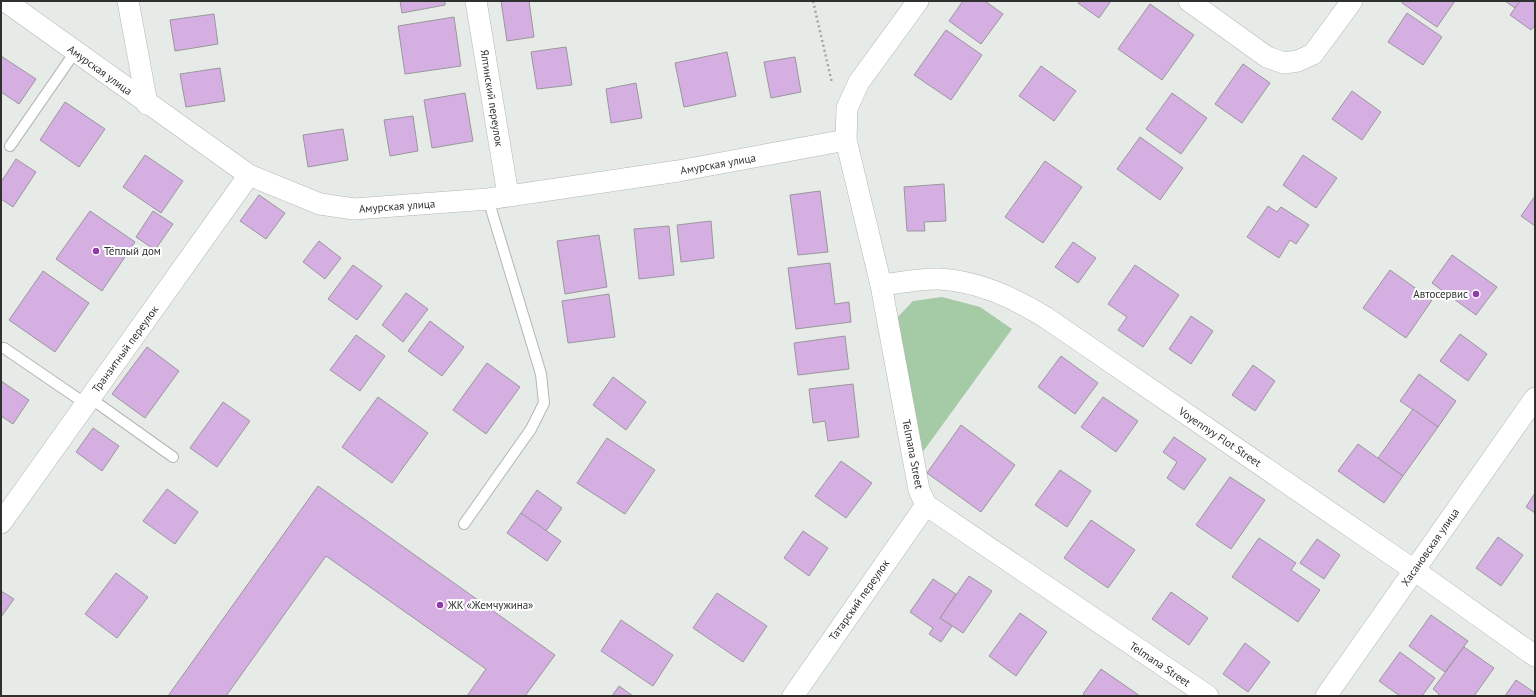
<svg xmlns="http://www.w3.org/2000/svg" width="1536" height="697" font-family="'PT Sans',sans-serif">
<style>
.green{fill:#a4caa6}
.building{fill:#d5afe2;stroke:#9a979c}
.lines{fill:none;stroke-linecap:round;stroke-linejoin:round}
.lane-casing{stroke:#b2b7b2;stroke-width:12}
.street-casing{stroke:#b2b7b2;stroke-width:22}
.path{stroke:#a2a5a2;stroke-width:2.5;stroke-dasharray:2 3;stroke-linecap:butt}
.lane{stroke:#fff;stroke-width:10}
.street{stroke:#fff;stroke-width:21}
.poi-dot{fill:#903ba9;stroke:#fff;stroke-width:1.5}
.labels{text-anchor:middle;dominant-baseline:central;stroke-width:4;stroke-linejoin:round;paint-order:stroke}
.street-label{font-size:11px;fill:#2f312f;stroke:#fff}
.poi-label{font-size:11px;fill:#2f312f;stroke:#fff;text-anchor:start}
</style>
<rect width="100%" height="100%" fill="#e7ebe7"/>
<polygon class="green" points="942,297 980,307 1012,329 922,453 897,318 913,301"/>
<g class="building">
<polygon points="400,1 445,1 445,5 402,13"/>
<polygon points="501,1 529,1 534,37 507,41"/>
<polygon points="963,1 985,1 1003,14 981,44 949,21"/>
<polygon points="1080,1 1111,1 1099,18 1078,3"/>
<polygon points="1403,1 1455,1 1437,27 1402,3"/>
<polygon points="1505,1 1520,1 1515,8"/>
<polygon points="1520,1 1535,1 1535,25 1531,30 1510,15"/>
<polygon points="1150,4 1194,35 1162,80 1118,49"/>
<polygon points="1407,13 1442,37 1423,65 1388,42"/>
<polygon points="214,14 218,44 175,51 170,20"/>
<polygon points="454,17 461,66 405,74 398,26"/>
<polygon points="946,30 982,55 951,100 914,75"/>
<polygon points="566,47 572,85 537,89 531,52"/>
<polygon points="727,52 736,96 684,107 675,63"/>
<polygon points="1,56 36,79 19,104 1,92"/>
<polygon points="795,57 801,92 771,98 764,62"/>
<polygon points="1243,64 1270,83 1242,123 1215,104"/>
<polygon points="1041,66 1076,91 1054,121 1019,96"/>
<polygon points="220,68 225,101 186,107 180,74"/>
<polygon points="636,83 642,118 611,123 606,89"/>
<polygon points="1352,91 1381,112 1362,140 1332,119"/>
<polygon points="465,93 473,141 432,148 424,100"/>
<polygon points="1172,93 1207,118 1181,154 1146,129"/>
<polygon points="65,102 105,129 79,167 40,140"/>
<polygon points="413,116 418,151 390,156 384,120"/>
<polygon points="343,129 348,160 308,167 303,135"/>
<polygon points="1140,137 1183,168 1160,200 1117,169"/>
<polygon points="145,155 183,181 161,213 123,187"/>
<polygon points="1303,155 1337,178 1316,208 1283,185"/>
<polygon points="16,159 36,172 13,207 1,199 1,182"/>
<polygon points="1045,161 1082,187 1043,243 1005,217"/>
<polygon points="944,184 946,221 924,222 925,231 907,231 904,187"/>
<polygon points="820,191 828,252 798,255 790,195"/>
<polygon points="259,195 285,213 266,239 240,221"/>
<polygon points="1535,196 1535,226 1521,216"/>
<polygon points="1268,206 1277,212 1281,207 1309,225 1296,244 1290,240 1279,258 1247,237"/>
<polygon points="90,211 135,242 102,291 56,259"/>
<polygon points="153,211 173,224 155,250 136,237"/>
<polygon points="711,221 714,258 681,262 677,225"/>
<polygon points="669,226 674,275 639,279 634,229"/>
<polygon points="599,235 607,287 565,294 557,241"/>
<polygon points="319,241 341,258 325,279 303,262"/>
<polygon points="1073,242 1096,258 1078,283 1055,267"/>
<polygon points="1452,255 1497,287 1476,315 1432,283"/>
<polygon points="830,263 835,304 849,302 851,322 796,329 788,268"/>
<polygon points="353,265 382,286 357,320 328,299"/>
<polygon points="1135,265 1179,295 1143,347 1118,330 1127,317 1108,304"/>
<polygon points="1390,270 1432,300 1406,338 1363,308"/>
<polygon points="43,271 89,303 55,352 9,320"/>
<polygon points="406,293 428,309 403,342 382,325"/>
<polygon points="609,294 615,337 568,343 562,301"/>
<polygon points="1191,316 1213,331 1191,364 1169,349"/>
<polygon points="430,321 464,347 442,376 408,351"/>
<polygon points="1460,334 1487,354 1468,381 1440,361"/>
<polygon points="356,335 385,356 360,391 330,370"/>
<polygon points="845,336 849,369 798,375 794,343"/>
<polygon points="147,347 179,371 145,418 112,394"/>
<polygon points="1061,356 1098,383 1075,414 1038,387"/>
<polygon points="487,363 520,387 486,434 453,410"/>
<polygon points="1253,365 1275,381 1255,411 1232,395"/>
<polygon points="1419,374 1456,401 1438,427 1400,401"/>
<polygon points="613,377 646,402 626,430 593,405"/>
<polygon points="1,381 29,400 13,424 1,416"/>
<polygon points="853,384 859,437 828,441 825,421 813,423 809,389"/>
<polygon points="378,397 428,433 392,483 342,447"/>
<polygon points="1103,397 1138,421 1116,452 1081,427"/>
<polygon points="223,402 250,421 217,467 190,448"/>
<polygon points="1413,409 1438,427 1403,476 1378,458"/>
<polygon points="961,425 1015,465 981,512 927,473"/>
<polygon points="93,428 119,446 102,471 76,452"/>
<polygon points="1174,437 1206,459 1184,490 1167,478 1177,462 1163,452"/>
<polygon points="607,438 655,470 625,514 577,483"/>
<polygon points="1358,444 1403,476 1384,503 1338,471"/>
<polygon points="841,461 872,483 846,518 815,496"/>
<polygon points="1060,470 1091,491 1067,527 1035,505"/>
<polygon points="1230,477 1265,500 1231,549 1196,525"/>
<polygon points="318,486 555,655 525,696 467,696 486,669 326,556 226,696 168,696"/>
<polygon points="167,489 198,512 175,544 143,521"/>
<polygon points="537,490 562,508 546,531 521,513"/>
<polygon points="1535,493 1535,513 1526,507"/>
<polygon points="521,513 561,541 547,561 507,533"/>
<polygon points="1091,520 1135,550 1108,588 1064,558"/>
<polygon points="803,531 828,548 809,576 784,558"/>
<polygon points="1498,537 1523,555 1501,586 1476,568"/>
<polygon points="1259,538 1296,563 1291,570 1320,590 1298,622 1232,577"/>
<polygon points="1317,539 1340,555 1324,579 1300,563"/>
<polygon points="116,573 148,597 117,638 85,614"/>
<polygon points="969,576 992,591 963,633 940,618"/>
<polygon points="933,579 956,594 940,618 952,626 941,642 929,634 933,628 910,612"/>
<polygon points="1,591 14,599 1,617"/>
<polygon points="1171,592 1208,618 1189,645 1152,619"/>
<polygon points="717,593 767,626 743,662 693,628"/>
<polygon points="1020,613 1047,632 1016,676 989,656"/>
<polygon points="1431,615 1468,641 1445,672 1409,646"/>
<polygon points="621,620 673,655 653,686 601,651"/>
<polygon points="1245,643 1270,662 1248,692 1223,674"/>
<polygon points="1464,647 1494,668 1474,696 1438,696 1439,694 1433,689"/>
<polygon points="1400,652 1435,678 1422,696 1400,696 1379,681"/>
<polygon points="1101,669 1140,696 1085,696 1083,694"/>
<polygon points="1516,680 1535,693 1535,696 1505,696"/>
<polygon points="619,686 633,696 612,696"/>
</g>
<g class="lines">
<defs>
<g id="lane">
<polyline points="10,146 75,52"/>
<polyline points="4,348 86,404"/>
<polyline points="90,398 173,457"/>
<polyline points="464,524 531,429 544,403 541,374 488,199"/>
</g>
<g id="street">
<polyline points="5,1 249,175 320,204 354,209 488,199 678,171 846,140"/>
<polyline points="128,1 147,104"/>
<polyline points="476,1 508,195"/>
<polyline points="918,1 859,82 847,108 846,140 881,285 919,490 926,505 1208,696"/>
<polyline points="1189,1 1267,57 1284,63 1298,61 1313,54 1352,1"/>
<path d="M881,285c19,-2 40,-7 58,-6 39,2 73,18 106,38l369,253 121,86"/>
<polyline points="1,523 249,175"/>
<polyline points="793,696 926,505"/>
<polyline points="1326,696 1535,398"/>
</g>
</defs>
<use href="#lane" class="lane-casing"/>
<use href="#street" class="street-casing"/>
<polyline class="path" points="813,1 832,83"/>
<use href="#lane" class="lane"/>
<use href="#street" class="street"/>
</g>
<g class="poi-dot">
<circle cx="96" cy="251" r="4"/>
<circle cx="1476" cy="294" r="4"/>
<circle cx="440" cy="605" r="4"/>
</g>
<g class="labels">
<g class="street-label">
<text transform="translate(100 70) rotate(36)">Амурская улица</text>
<text transform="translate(492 98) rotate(81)">Ялтинский переулок</text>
<text transform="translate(718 164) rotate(-10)">Амурская улица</text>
<text transform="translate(397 206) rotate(-4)">Амурская улица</text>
<text transform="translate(125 349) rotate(-54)">Транзитный переулок</text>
<text transform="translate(1220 437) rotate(34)">Voyennyy Flot Street</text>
<text transform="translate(913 454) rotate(79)">Telmana Street</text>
<text transform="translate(1430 547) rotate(-55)">Хасановская улица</text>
<text transform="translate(859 600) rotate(-55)">Татарский переулок</text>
<text transform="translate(1160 664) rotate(34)">Telmana Street</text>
</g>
<g class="poi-label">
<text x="104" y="251">Тёплый дом</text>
<text x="1468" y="294" text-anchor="end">Автосервис</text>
<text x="448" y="605">ЖК «Жемчужина»</text>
</g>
</g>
<rect width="1536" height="697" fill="none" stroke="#2f312f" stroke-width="4"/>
</svg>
